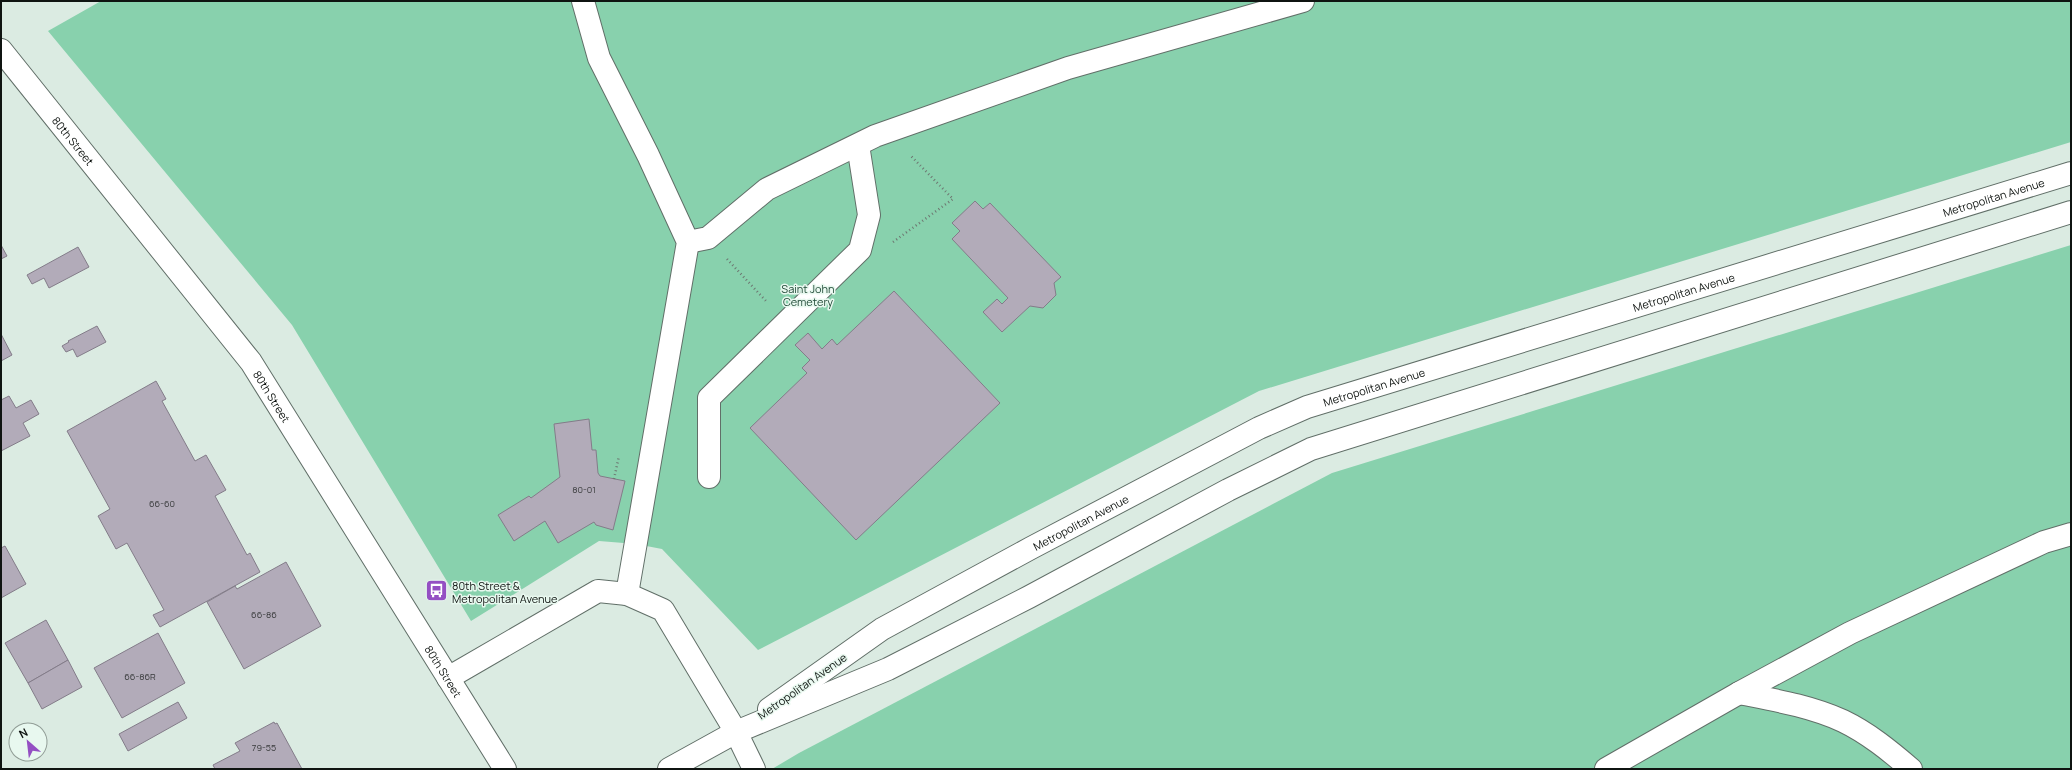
<svg xmlns="http://www.w3.org/2000/svg" width="2072" height="770" font-family="Manrope,sans-serif">
<style>
.green{fill:#88d1ad}
.building{fill:#b2abb9;stroke:#837c89}
.lines{fill:none;stroke-linecap:round;stroke-linejoin:round}
.minor-casing{stroke:#616f68;stroke-width:24}
.major-casing{stroke:#616f68;stroke-width:24}
.path{stroke:#6d7771;stroke-width:2.5;stroke-dasharray:1 3;stroke-linecap:butt}
.minor{stroke:#fff;stroke-width:22}
.major{stroke:#fff;stroke-width:22}
.labels{text-anchor:middle;dominant-baseline:central;stroke-width:3;stroke-linejoin:round;paint-order:stroke}
.number-label{font-size:9px;fill:#383a3b}
.street-label{font-size:11px;fill:#0f1411;stroke:#e8f8ef}
.park-label{font-size:11px;fill:#224b38;stroke:#e8f8ef}
.poi-label{font-size:11px;fill:#0f1411;stroke:#e8f8ef;text-anchor:start}
</style>
<rect width="100%" height="100%" fill="#dbebe2"/>
<g class="green">
<polygon points="101,1 2071,1 2071,142 1259,391 758,650 662,549 636,544 599,541 471,621 292,325 48,31"/>
<polygon points="2071,245 2071,769 772,769 799,753 1332,473"/>
</g>
<g class="building">
<polygon points="975,201 983,209 990,203 1061,277 1054,283 1056,295 1043,308 1030,306 1002,332 983,312 997,299 1002,304 1008,298 952,239 960,231 952,223"/>
<polygon points="1,245 7,256 1,259"/>
<polygon points="78,247 89,267 49,288 44,278 32,284 27,275"/>
<polygon points="894,291 1000,403 856,540 750,428 807,373 802,368 810,360 795,345 808,333 822,349 832,339 837,345"/>
<polygon points="97,326 106,342 77,357 73,349 66,352 62,346 69,342 68,341"/>
<polygon points="1,334 12,355 1,361"/>
<polygon points="156,381 166,399 162,401 195,461 206,455 226,490 215,496 247,555 250,553 260,572 160,627 153,615 164,610 127,543 116,549 98,516 110,509 67,431"/>
<polygon points="9,396 16,408 31,400 39,414 23,423 30,436 1,451 1,400"/>
<polygon points="589,419 592,450 596,450 598,473 600,476 625,481 613,530 596,525 594,522 558,543 545,521 514,541 498,515 529,496 531,498 560,477 554,424"/>
<polygon points="5,546 26,584 1,598 1,548"/>
<polygon points="286,562 321,626 244,669 207,602 235,586 237,589"/>
<polygon points="46,620 68,660 28,683 5,643"/>
<polygon points="158,633 185,683 122,718 94,668"/>
<polygon points="68,660 82,687 42,709 28,683"/>
<polygon points="178,702 187,718 128,751 119,734"/>
<polygon points="274,722 275,724 277,723 302,769 215,769 213,765 240,751 235,743"/>
</g>
<g class="lines">
<defs>
<g id="minor">
<polyline points="583,1 599,58 648,155 688,242 627,594"/>
<path id="s1" d="M1,50l250,312 254,407"/>
<polyline points="688,242 708,238 767,189 875,136 1068,68 1303,1"/>
<polyline points="709,477 709,398 860,250 869,215 858,145"/>
<polyline points="448,678 598,591 627,594 663,610 736,732 754,769"/>
<path d="M1739,693c35,7 71,13 104,28 25,12 47,30 68,48"/>
<polyline points="1606,769 1739,693 1850,633 2044,542 2071,534"/>
</g>
<g id="major">
<path id="s2" d="M769,709l113,-80 149,-81 228,-120 48,-21 764,-234"/>
<polyline points="669,769 736,732 888,669 1029,597 1228,490 1311,449 2071,212"/>
</g>
</defs>
<use href="#minor" class="minor-casing"/>
<use href="#major" class="major-casing"/>
<g class="path">
<polyline points="893,242 953,199 910,155"/>
<polyline points="727,259 766,301"/>
<polyline points="614,479 619,456"/>
</g>
<use href="#minor" class="minor"/>
<use href="#major" class="major"/>
</g>
<defs>
<symbol id="bus-square" viewBox="-11 -11 22 22"><rect x="-9" y="-9" width="18" height="18" rx="4" fill="#944fc3" stroke="#e8f8ef"/><path d="M-5-6H5V4H4V6H2V4H-2V6H-4V4H-5ZM-3.5-4V0h7V-4ZM-3.5 1.2v1.5H-2V1.2ZM2 1.2v1.5H3.5V1.2Z" fill="#fff"/></symbol>
</defs>
<g fill-rule="evenodd">
<use href="#bus-square" x="424" y="578" width="25" height="25"/>
</g>
<g class="labels">
<g class="number-label">
<text x="584" y="489">80-01</text>
<text x="162" y="503">66-60</text>
<text x="264" y="614">66-86</text>
<text x="140" y="676">66-86R</text>
<text x="264" y="747">79-55</text>
</g>
<g class="street-label">
<text stroke="none"><textPath href="#s1" startOffset="116">80th Street</textPath></text>
<text stroke="none"><textPath href="#s2" startOffset="1336">Metropolitan Avenue</textPath></text>
<text stroke="none"><textPath href="#s2" startOffset="1012">Metropolitan Avenue</textPath></text>
<text stroke="none"><textPath href="#s2" startOffset="688">Metropolitan Avenue</textPath></text>
<text stroke="none"><textPath href="#s1" startOffset="440">80th Street</textPath></text>
<text stroke="none"><textPath href="#s2" startOffset="364">Metropolitan Avenue</textPath></text>
<text stroke="none"><textPath href="#s1" startOffset="764">80th Street</textPath></text>
<text transform="translate(802 686) rotate(-35)">Metropolitan Avenue</text>
</g>
<g class="park-label">
<text x="808" y="288">Saint John<tspan x="808" dy="13">Cemetery</tspan></text>
</g>
<g class="poi-label">
<text x="452" y="585">80th Street &amp;<tspan x="452" dy="13">Metropolitan Avenue</tspan></text>
</g>
</g>
<rect width="2072" height="770" fill="none" stroke="#0f1411" stroke-width="4"/>
<g transform="translate(28 742) rotate(332)"><circle r="19" fill="#e8f8ef" stroke="#919d96"/>
<path d="M0-3L7 15L0 10L-7 15Z" fill="#944fc3"/>
<text y="-6" font-size="11" font-weight="bold" text-anchor="middle" fill="#0f1411">N</text>
</g>
</svg>
